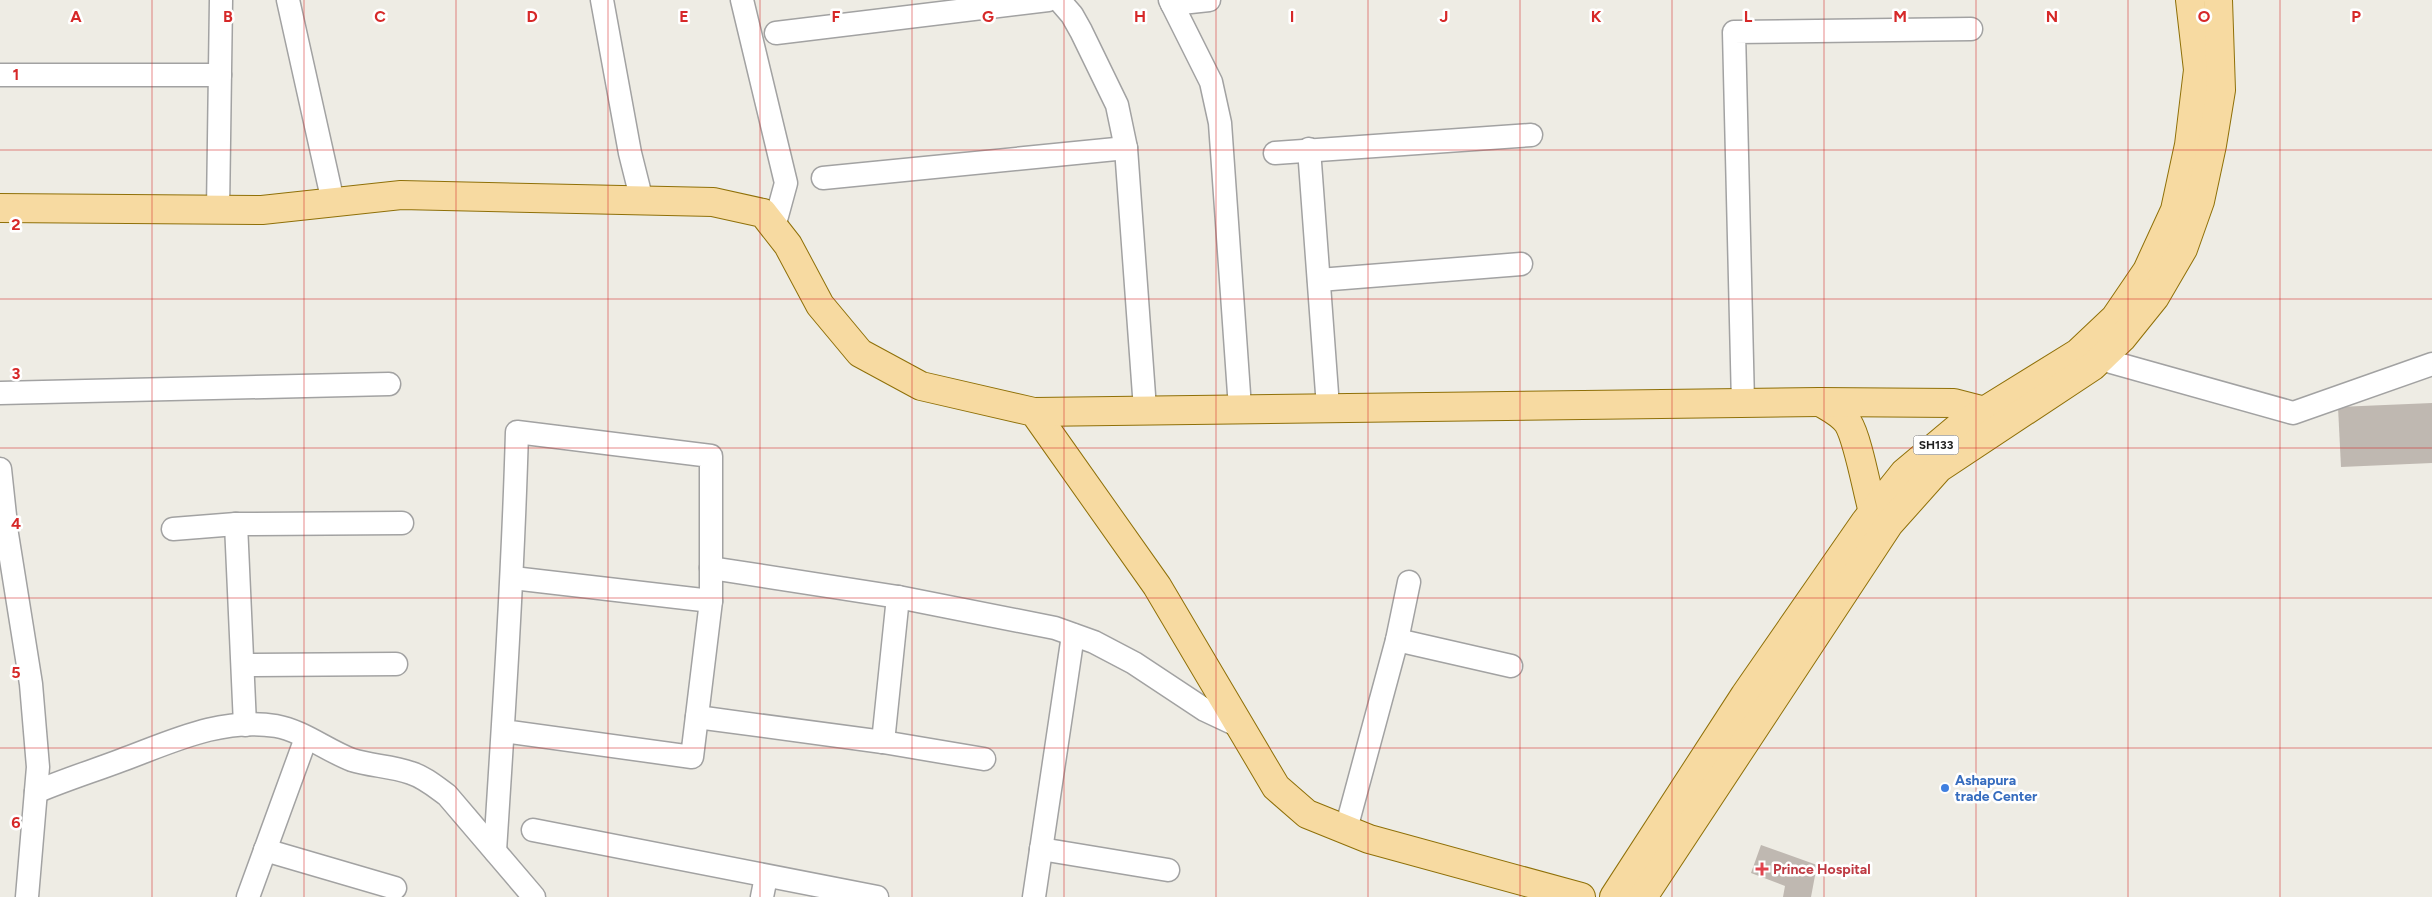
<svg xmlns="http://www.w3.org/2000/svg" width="2432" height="897" font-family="Figtree,sans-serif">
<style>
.building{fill:#bfb8b1}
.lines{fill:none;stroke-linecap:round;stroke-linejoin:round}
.minor-casing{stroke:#a2a2a2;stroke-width:25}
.major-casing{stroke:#8f7008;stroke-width:30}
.minor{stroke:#fff;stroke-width:22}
.major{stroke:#f7daa1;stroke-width:28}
.grid{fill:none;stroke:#d62828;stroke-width:1;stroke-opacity:0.55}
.shop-dot{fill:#3f7fe0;stroke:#fff;stroke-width:2}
.health-dot{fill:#e0444e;stroke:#fff;stroke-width:2}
.labels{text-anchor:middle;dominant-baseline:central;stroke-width:5;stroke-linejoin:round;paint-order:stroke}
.shield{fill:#fff;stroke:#626262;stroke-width:1}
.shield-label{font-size:12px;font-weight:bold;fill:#1e1e1e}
.shop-label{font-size:14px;font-weight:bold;fill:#366cbe;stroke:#fff;text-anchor:start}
.health-label{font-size:14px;font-weight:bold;fill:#be3a42;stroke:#fff;text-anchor:start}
.grid-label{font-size:16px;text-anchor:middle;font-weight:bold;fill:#d62828;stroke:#fff;stroke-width:5;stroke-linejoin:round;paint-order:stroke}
</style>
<rect width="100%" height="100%" fill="#eeece4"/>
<g class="building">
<polygon points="2432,403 2432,463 2341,467 2338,407"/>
<polygon points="1761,845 1817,865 1811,897 1783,897 1785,886 1751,873"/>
</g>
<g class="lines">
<defs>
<g id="minor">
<polyline points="288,0 333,202"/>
<polyline points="602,0 630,153 642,201"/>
<polyline points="742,0 786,183 774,227"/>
<polyline points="1059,0 1072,15 1081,31 1117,105 1126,148 1145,409"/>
<polyline points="1170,0 1211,82 1220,123 1240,408"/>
<polyline points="1172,4 1209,0"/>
<polyline points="776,33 1048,0"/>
<polyline points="0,75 220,75"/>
<polyline points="1309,149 1328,407"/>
<polyline points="1275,153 1531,135"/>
<polyline points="823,178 1126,148"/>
<polyline points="218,210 221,0"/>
<polyline points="1319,280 1521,264"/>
<polyline points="2086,355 2293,413 2432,364"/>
<polyline points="0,393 389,384"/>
<polyline points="1743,403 1734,32 1971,29"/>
<polyline points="0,469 7,534 31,684 38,767 27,897"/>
<polyline points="236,524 245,725"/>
<polyline points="173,529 236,524 402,523"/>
<polyline points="711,568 898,597 1055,628 1094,642 1134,663 1205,710 1239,726"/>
<polyline points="513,578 711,601"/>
<polyline points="1397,640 1511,666"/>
<polyline points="243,665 396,664"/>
<polyline points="697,717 883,742 984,759"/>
<polyline points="883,742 898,597"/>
<path d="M36,792c28,-12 57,-21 86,-32 49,-18 99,-43 154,-34 27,5 50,24 76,34 19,6 40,6 59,13 13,4 25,14 36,22l87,102"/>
<polyline points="1346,829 1397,640 1409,582"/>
<polyline points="533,830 877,897"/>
<polyline points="1041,849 1168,870"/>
<polyline points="265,850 395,888"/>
<path d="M495,851c9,-139 18,-279 22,-419l194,24v145l-19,156 -189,-26"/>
<polyline points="248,897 306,738"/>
<polyline points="762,897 766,877"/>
<polyline points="1034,897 1073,635"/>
</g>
<g id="major">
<polyline points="0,208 262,210 401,195 713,202 763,213 788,245 820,305 860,353 921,386 1034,412 1157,586 1276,787 1307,814 1369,839 1581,897"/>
<path d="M1820,402c10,6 21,11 28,21 10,16 19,68 25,89l10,8"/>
<polyline points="1034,412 1820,402 1954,403 1985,411 1995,416"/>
<polyline points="1614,897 1745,695 1865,522 1904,473 1960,426 2078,353 2115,318 2147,271 2175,210 2189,145 2198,70 2190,0"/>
<polyline points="1643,897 1889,524 1939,468 2093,366 2122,338 2155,297 2183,249 2200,201 2212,145 2221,90 2218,0"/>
</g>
</defs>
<use href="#minor" class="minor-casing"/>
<use href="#major" class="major-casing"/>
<use href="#minor" class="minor"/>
<use href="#major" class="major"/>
</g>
<path class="grid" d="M152,0v897M304,0v897M456,0v897M608,0v897M760,0v897M912,0v897M1064,0v897M1216,0v897M1368,0v897M1520,0v897M1672,0v897M1824,0v897M1976,0v897M2128,0v897M2280,0v897M0,150h2432M0,299h2432M0,448h2432M0,598h2432M0,748h2432"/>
<circle class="shop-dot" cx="1945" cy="788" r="5"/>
<path class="health-dot" d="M1759.5 861.5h5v5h5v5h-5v5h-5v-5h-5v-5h5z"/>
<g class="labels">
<rect class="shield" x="1913.5" y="435.5" width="45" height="19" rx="4"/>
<g class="shield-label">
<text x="1936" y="445">SH133</text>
</g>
<g class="shop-label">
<text x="1955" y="780">Ashapura<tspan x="1955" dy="16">trade Center</tspan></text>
</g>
<g class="health-label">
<text x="1773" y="869">Prince Hospital</text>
</g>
</g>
<g class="grid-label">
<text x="76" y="22">A</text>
<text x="228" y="22">B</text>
<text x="380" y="22">C</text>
<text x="532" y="22">D</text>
<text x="684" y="22">E</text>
<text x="836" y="22">F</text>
<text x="988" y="22">G</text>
<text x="1140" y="22">H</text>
<text x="1292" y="22">I</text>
<text x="1444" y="22">J</text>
<text x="1596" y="22">K</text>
<text x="1748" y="22">L</text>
<text x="1900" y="22">M</text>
<text x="2052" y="22">N</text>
<text x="2204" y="22">O</text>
<text x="2356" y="22">P</text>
<text x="16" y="80">1</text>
<text x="16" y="230">2</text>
<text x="16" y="379">3</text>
<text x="16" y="529">4</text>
<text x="16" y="678">5</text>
<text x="16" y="828">6</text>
</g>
</svg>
